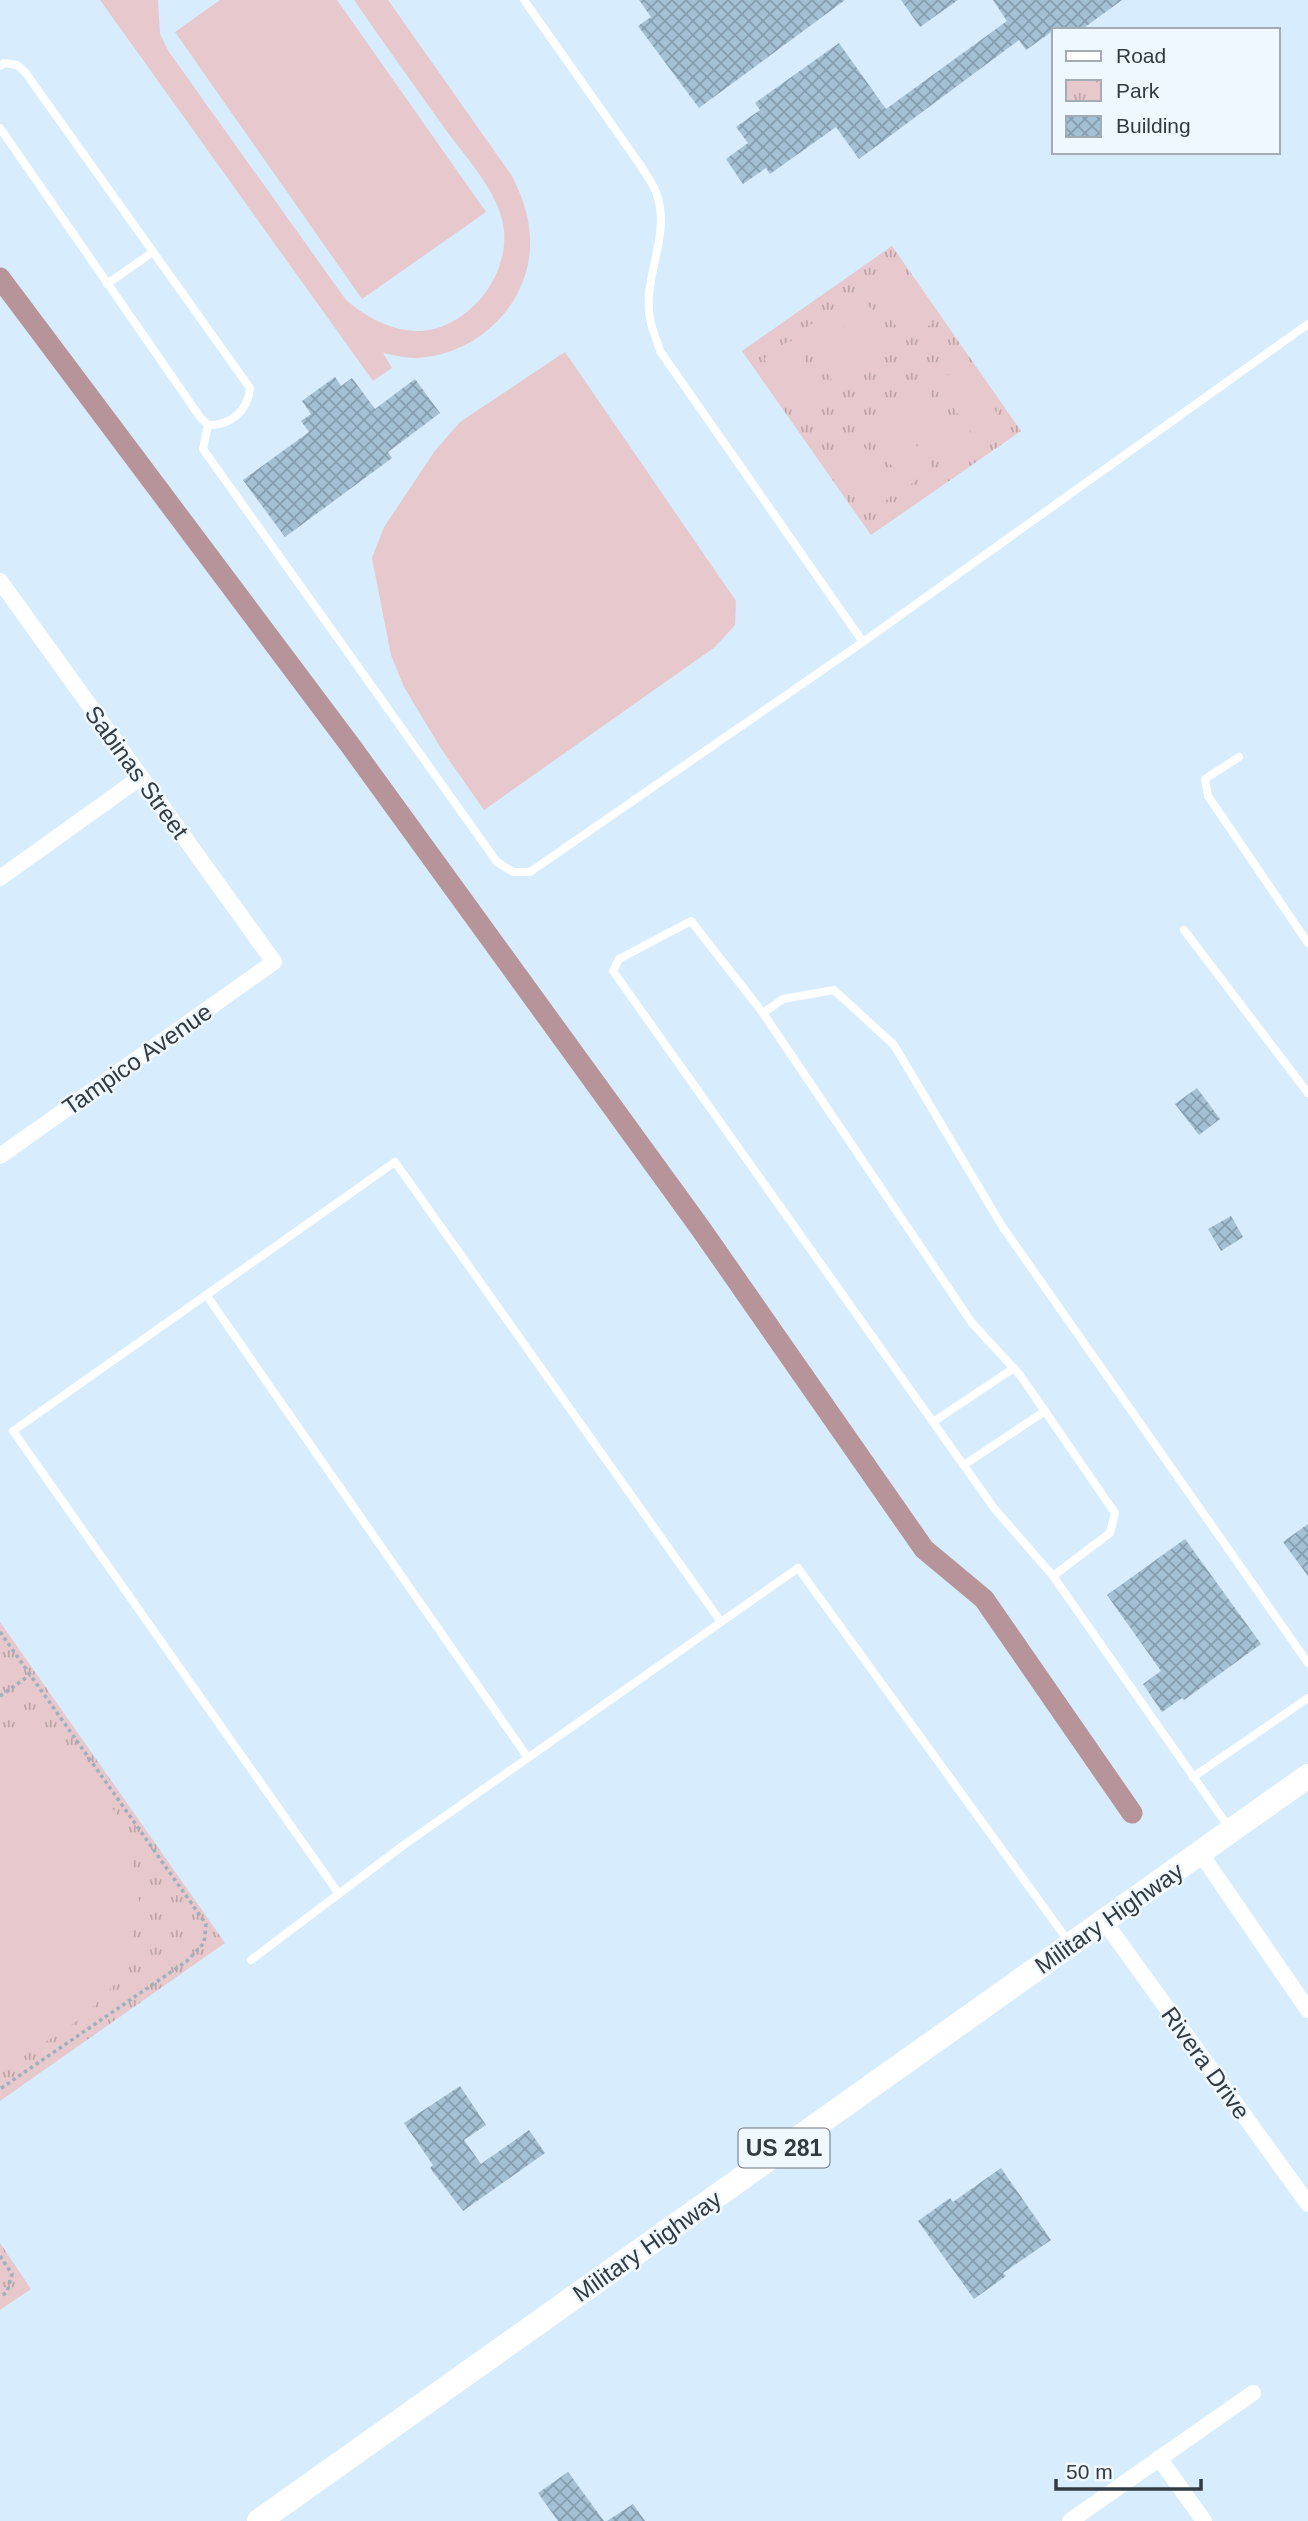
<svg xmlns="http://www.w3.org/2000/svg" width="1308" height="2521" font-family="Helvetica,sans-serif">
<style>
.park{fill:url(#park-tufts)}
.pitch{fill:#e7c8cc}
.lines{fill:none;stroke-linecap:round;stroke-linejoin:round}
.canal{stroke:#b79499;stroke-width:21}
.building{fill:url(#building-cross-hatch)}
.path{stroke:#9fb0bd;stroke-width:3.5;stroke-dasharray:3.5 3.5;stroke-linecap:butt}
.lane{stroke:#fff;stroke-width:8}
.street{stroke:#fff;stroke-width:16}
.primary{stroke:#fff;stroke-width:24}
.labels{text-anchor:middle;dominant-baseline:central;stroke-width:5;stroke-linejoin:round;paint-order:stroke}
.shield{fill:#eff8fe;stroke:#6b747a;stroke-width:2}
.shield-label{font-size:23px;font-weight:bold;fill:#323b41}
.street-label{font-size:24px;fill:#323b41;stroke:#eff8fe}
</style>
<defs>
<pattern id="park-tufts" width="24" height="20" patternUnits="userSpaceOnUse" patternTransform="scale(1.75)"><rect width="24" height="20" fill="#e7c8cc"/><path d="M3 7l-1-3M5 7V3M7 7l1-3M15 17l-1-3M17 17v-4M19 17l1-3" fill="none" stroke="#bca4a7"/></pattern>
<pattern id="building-cross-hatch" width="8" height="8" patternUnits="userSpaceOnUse" patternTransform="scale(1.75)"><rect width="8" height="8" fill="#a4c0d5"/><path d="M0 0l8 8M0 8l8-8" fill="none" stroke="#869dae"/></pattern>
</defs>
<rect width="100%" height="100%" fill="#d7ecfd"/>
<g class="park">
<polygon points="892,246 1021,431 871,535 742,351"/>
<polygon points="0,1622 225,1943 0,2101"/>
<polygon points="0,2243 31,2289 0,2310"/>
</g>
<g class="pitch">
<path d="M100,0h58l2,34 9,18 177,248c25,22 63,40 97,26 36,-14 65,-55 61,-96 -4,-38 -40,-74 -61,-104 -30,-42 -60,-84 -89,-126h34l124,176c10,20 17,39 18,62 3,63 -51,118 -115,120 -10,0 -22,-3 -32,-5l9,15 -19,13z"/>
<polygon points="220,0 337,0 486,212 362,299 175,32"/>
<polygon points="893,268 933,323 907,341 867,286"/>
<polygon points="858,291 898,346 872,365 832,310"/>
<polygon points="824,315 864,370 838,388 798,333"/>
<polygon points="790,340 830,395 804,414 764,359"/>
<polygon points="565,352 736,601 735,625 715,647 484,810 442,750 404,687 391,655 372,558 384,527 434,452 460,422"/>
<polygon points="962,365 1002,420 976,439 936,384"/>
<polygon points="927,390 967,445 941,463 901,409"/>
<polygon points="893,414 933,468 907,487 867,432"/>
<polygon points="857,437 897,492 871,511 831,456"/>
<polygon points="37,1717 127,1826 141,1912 115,1984 83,2017 0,2072 0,1744"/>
</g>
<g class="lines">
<polyline class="canal" points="0,278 350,745 701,1229 924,1549 984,1599 1132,1813"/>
</g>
<g class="building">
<polygon points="639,0 845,0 699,108 638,26 651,17"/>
<polygon points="901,0 958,0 920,27"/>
<polygon points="993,0 1122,0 1081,30 1054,30 1026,50 1019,40 859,159 836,127 770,174 766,168 743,184 726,159 748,143 736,127 760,110 755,103 839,43 886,109 1007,21"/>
<polygon points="335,377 341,386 352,378 375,409 415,379 440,413 388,452 392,458 285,537 243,480 309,432 301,421 311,414 302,401"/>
<polygon points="1197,1088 1220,1119 1199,1135 1175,1104"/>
<polygon points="1231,1216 1243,1237 1221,1251 1208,1229"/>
<polygon points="1308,1524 1308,1576 1283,1542"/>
<polygon points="1185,1539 1261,1644 1184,1700 1182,1698 1162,1712 1143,1684 1161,1671 1107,1595"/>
<polygon points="460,2086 486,2125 464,2140 481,2164 529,2130 545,2153 463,2211 430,2168 433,2165 404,2123"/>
<polygon points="1001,2168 1051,2240 1003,2273 1006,2276 974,2299 918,2221 950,2198 953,2202"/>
<polygon points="568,2472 604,2521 558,2521 538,2493"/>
<polygon points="633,2504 645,2521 607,2521"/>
</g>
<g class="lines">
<g class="path">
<polyline points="0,1632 206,1924 204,1943 187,1961 0,2089"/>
<polyline points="0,1696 30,1675"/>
<polyline points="0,2256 12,2274 7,2292 0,2297"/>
</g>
<g class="lane">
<path d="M524,0l117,166c5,9 13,19 16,29 14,42 -15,83 -7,124 2,11 7,21 10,32l203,291"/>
<path d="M0,66l4,-3 13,2 8,7 225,316c-2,23 -20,38 -42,37l-8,-8 -200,-289"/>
<polyline points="107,284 153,252"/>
<polyline points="208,425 203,449 497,862 513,872 530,872 863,642 1308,324"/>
<polyline points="1239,757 1205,779 1208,796 1308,943"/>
<polyline points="1184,930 1308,1093"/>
<polyline points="763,1013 972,1323 1020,1375 1115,1513 1110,1533 1053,1576"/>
<polyline points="207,1296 528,1758"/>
<polyline points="933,1422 1014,1368"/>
<polyline points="964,1465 1045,1411"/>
<polyline points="1193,1777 1308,1698"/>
<polyline points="1230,1829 1053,1576 994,1508 613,971 619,959 691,921 763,1013 783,999 834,990 894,1045 1002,1226 1308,1663"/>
<polyline points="339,1894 13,1431 395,1162 721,1622"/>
<polyline points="251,1960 401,1847 798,1568 1069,1942"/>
</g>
<g class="street">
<polyline points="0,581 274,962 0,1156"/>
<polyline points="0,878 141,777"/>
<polyline points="1201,1854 1308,2010"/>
<polyline points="1104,1921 1308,2204"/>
<polyline points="1159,2458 1204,2521"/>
<polyline points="1070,2521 1253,2393"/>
</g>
<polyline class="primary" points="259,2521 1308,1776"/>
</g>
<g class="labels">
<rect class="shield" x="738.5" y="2128.5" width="91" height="39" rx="5"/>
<g class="shield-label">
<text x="784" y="2148">US 281</text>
</g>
<g class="street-label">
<text transform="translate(137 772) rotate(54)">Sabinas Street</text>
<text transform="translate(137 1059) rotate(-35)">Tampico Avenue</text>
<text transform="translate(1109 1918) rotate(-35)">Military Highway</text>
<text transform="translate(1206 2063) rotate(54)">Rivera Drive</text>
<text transform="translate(647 2246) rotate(-35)">Military Highway</text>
</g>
</g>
<rect x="1052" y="28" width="228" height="126" fill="#eff8fe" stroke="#a3acb2" stroke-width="2"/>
<rect x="1066" y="51" width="35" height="10" fill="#ffffff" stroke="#a3acb2" stroke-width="2"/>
<text x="1116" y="63" font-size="21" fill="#323b41">Road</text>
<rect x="1066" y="80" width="35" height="21" fill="url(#park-tufts)" stroke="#a3acb2" stroke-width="2"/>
<text x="1116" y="98" font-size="21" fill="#323b41">Park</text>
<rect x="1066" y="116" width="35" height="21" fill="url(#building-cross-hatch)" stroke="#a3acb2" stroke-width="2"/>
<text x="1116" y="133" font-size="21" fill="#323b41">Building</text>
<path d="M1056 2479v10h145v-10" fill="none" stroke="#323b41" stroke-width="3.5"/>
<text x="1066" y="2479" font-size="21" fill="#323b41" stroke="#eff8fe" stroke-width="5" paint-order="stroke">50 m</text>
</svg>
